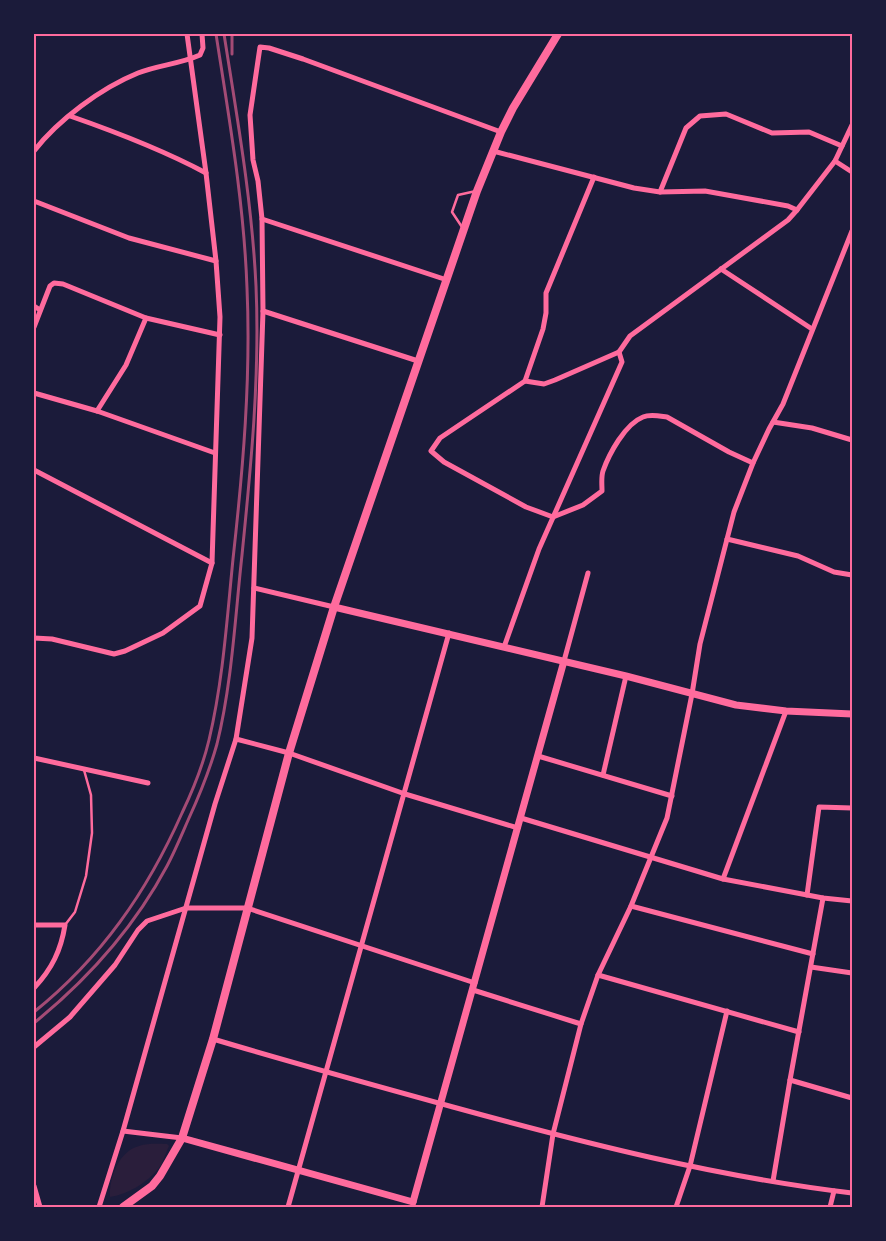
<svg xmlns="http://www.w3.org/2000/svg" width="886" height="1241" font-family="'DejaVu Sans',sans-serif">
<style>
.green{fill:#2a1e3b}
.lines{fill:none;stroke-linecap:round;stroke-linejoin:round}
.service{stroke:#ff6b9d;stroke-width:2.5}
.minor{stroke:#ff6b9d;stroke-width:5}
.tertiary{stroke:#ff6b9d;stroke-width:7}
.secondary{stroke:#ff6b9d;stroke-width:8}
.rail{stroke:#a44b75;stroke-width:3}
.neatline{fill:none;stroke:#ff6b9d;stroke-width:2}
</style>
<rect width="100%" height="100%" fill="#1b1b3a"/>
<path class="green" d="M167,1144l2,2c-3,6 -5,13 -8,19 -11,16 -32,29 -51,32 -1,-19 9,-46 29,-51 9,-3 19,-2 28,-2z"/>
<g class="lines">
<g class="service">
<polyline points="462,227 452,212 458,195 476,191"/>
<polyline points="65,925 75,912 86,876 92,833 91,795 84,770"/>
</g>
<g class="minor">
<path d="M70,116c46,16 93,34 136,57"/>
<path d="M34,151c24,-31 67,-63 104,-78 20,-8 42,-9 62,-18l3,-7 -1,-14"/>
<polyline points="493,151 634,188 660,192 705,191 788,206 797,210"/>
<polyline points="835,161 852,172"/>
<polyline points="660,192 686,128 700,116 726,114 772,133 809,132 842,146"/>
<polyline points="34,201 129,238 216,261"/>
<polyline points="262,219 447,280"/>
<polyline points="721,269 812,329"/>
<polyline points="34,306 40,310"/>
<polyline points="263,311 418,361"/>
<polyline points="34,327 50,286 54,283 63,284 146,318 220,335"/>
<polyline points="525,381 543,329 546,313 546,293 594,177"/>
<polyline points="34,393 97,411 215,453"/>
<polyline points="97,411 126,365 146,318"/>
<polyline points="773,422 812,428 852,440"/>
<path d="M753,463l-24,-11 -62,-35c-8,-1 -17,-3 -24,0 -18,7 -34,37 -40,54 -2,6 -1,13 -1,20l-19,14 -30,12 -27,-10 -82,-45 -13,-11 9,-13 85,-57 19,3 11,-4 64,-28 11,-16 158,-116 9,-10 38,-49 17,-36"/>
<polyline points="34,470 212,563"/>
<polyline points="727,539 798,556 834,572 852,575"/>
<polyline points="254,588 334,607"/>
<polyline points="34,638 52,639 114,654 125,651 163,633 200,606 212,563 220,317 216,261 206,173 187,34"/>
<polyline points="504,647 539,549 622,362 619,352"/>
<polyline points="564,661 588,573"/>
<polyline points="236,739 289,753 405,794 518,828"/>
<polyline points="538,756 672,796"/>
<polyline points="34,758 148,783"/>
<polyline points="603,775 626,676"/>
<polyline points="521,818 723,879 823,898 852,901"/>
<polyline points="723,879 786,711"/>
<polyline points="807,895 819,807 852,808"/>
<polyline points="631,906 813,954"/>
<path d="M34,925h31c-4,25 -13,44 -31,63"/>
<polyline points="811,967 852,973"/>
<polyline points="598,975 799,1032"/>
<polyline points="473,990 581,1024"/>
<path d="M213,1039c80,24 160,46 240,68 131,36 264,70 399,86"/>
<polyline points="34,1047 70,1017 115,965 138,930 147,921 186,908 247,908 475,983"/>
<polyline points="790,1080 852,1098"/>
<polyline points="123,1131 182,1138"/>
<polyline points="773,1181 790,1080 823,898"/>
<polyline points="34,1186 40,1207"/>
<polyline points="99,1207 123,1131 215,804 236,739 252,638 263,311 262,219 258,181 253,160 250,115 260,47 269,48 303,59 501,132"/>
<polyline points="288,1207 449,633"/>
<polyline points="542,1207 553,1134 581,1024 598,975 631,906 667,818 692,694 700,644 734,512 753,463 769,429 783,404 852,231"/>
<polyline points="676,1207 690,1166 727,1011"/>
<polyline points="830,1207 834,1191"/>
</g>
<g class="tertiary">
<polyline points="334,607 626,676 736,705 786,711 852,714"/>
<polyline points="182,1138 413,1202"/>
<polyline points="413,1202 564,661"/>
</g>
<polyline class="secondary" points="123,1207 152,1186 160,1176 182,1138 213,1039 289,753 334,607 477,191 501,132 513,108 558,34"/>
<g class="rail">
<polyline points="232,34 232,54"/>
<path d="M34,1012c67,-54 113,-120 148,-199 11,-23 21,-48 27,-73 14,-59 18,-121 24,-181 10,-90 18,-181 14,-271 -3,-85 -18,-170 -31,-254"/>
<path d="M34,1023c53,-43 101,-97 133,-157 8,-15 15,-32 22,-48 11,-24 21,-49 28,-74 15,-61 18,-126 25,-189 9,-89 18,-180 14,-269 -4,-85 -19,-169 -32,-252"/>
</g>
</g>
<rect width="886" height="1241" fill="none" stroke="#1b1b3a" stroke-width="70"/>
<rect x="35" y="35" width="816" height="1171" class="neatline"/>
</svg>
